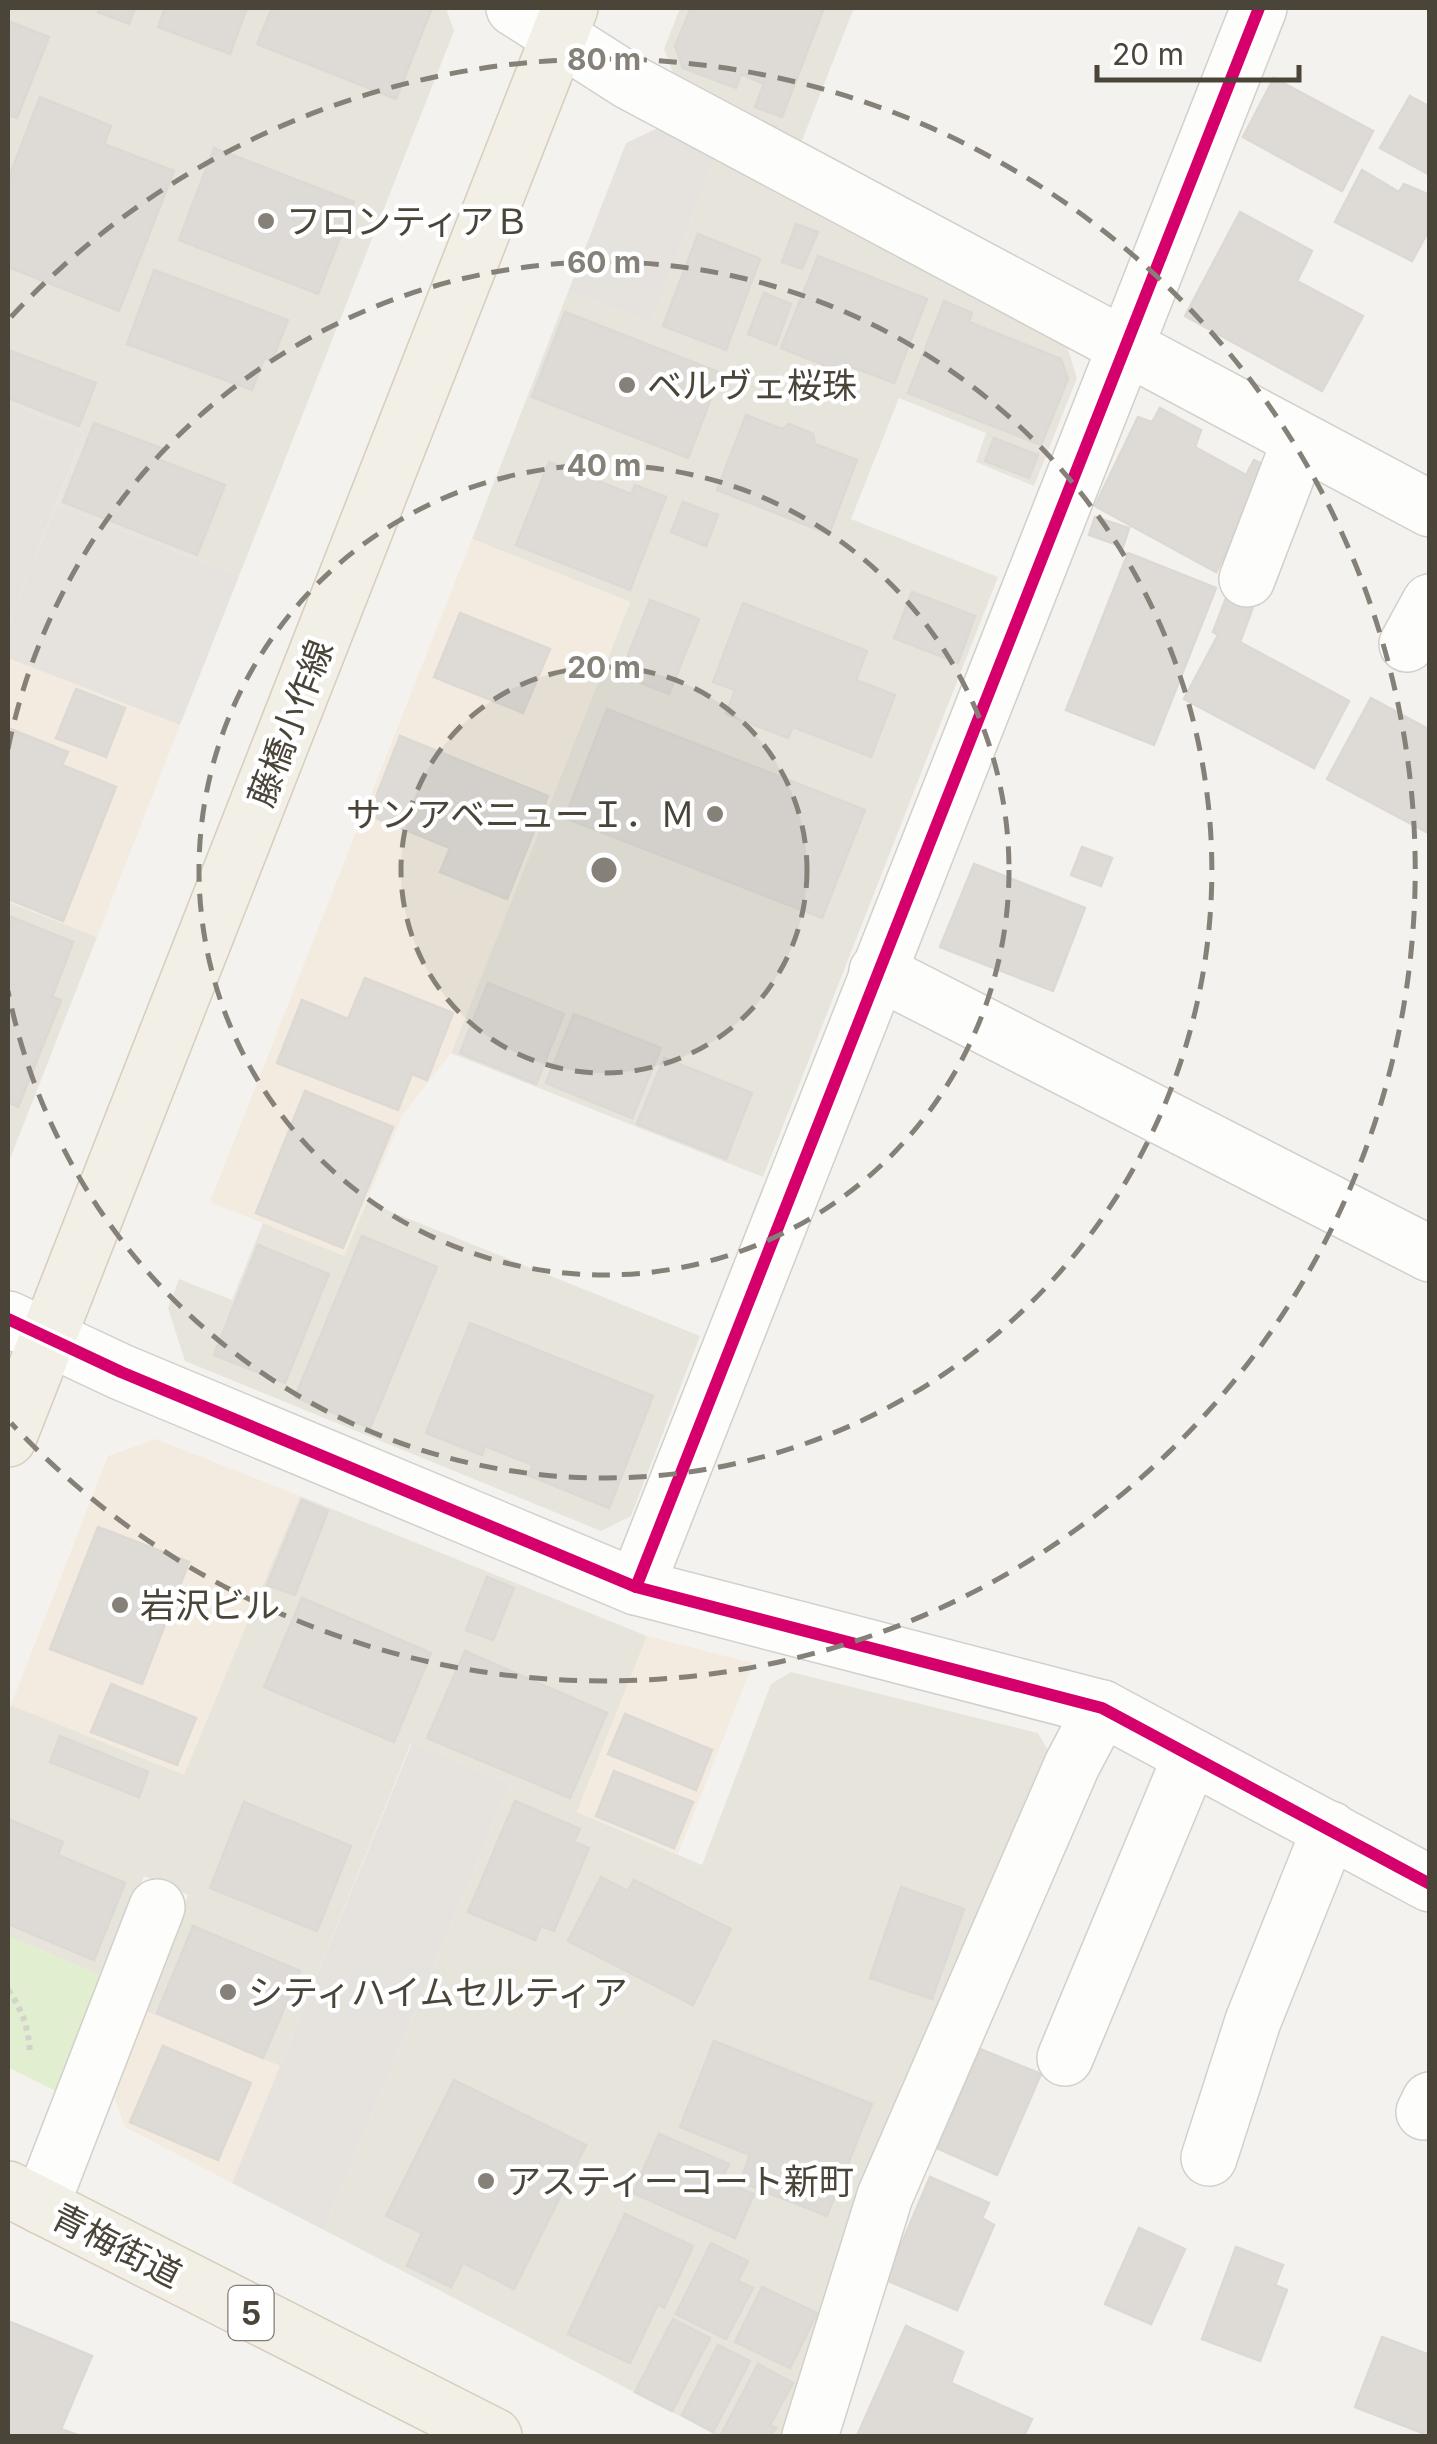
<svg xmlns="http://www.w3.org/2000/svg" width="1437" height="2444" font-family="Inter,'Noto Sans JP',sans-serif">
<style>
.residential{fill:#e7e4dc}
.commercial{fill:#f3ebdf}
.industrial{fill:#e6e2de}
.green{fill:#e1eecf}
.parking{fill:#e6e3df}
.building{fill:#dedbd6;stroke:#dcd9d4;stroke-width:2.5}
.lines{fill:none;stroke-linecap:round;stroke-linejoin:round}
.minor-casing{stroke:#d2d0cb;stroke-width:58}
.major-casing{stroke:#d6cebb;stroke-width:58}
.path{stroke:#d3d2cc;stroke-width:6;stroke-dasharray:5 5;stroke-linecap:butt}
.minor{stroke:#fdfdfc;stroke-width:55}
.major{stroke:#f2efe6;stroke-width:55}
.cycleway-casing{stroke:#fff;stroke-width:19}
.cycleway{stroke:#d6006c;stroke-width:12}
.ring{fill:none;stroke:#868178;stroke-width:5;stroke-dasharray:18 12}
.poi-dot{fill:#868178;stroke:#fff;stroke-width:4}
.labels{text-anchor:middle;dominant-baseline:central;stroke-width:9;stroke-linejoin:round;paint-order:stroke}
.shield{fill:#fff;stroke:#817c74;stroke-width:2.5}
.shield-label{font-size:32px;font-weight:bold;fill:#4b4439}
.poi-label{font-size:35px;fill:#4b4439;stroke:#fff;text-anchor:start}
.street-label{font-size:35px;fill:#4b4439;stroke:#fff}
.centre{fill:#868178;stroke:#fff;stroke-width:5}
.ring-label{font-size:30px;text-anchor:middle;font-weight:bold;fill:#868178;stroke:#fff;stroke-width:9;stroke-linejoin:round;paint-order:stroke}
</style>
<rect width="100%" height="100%" fill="#f4f2ee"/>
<g class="residential">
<polygon points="8,8 446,8 454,31 239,576 56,505 84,433 8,403"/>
<polygon points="680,8 854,8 801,143 674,76 664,49"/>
<polygon points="715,159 1066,343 1077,378 1034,486 976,462 986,433 899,398 851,519 998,577 763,1177 451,1053 630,602 472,539 568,292 651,323"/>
<polygon points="8,902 97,937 8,1164"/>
<polygon points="367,1202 700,1336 631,1516 601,1531 185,1361 168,1308 179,1279 232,1300 263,1223 344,1255"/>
<polygon points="300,1496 647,1636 577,1812 702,1865 771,1684 791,1672 1038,1733 1053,1759 786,2436 718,2436 324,2230 510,1784 411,1743 280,2066 145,2011 188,1895 144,1876 104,1977 8,1936 8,1714 11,1705 184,1774"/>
</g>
<g class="commercial">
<polygon points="472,539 630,602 451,1053 402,1116 344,1256 210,1202"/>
<polygon points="8,658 180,725 97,937 8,902"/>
<polygon points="156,1439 300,1496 184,1775 11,1705 108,1456"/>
<polygon points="647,1636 753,1663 678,1854 577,1812"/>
<polygon points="145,2011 280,2066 232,2183 125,2127 112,2091"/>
</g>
<polygon class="industrial" points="56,505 239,576 180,725 8,658 8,626"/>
<polygon class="green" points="8,1936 104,1977 58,2092 8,2067"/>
<g class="parking">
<polygon points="658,128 715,159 651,323 568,292 626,143"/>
<polygon points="8,403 84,433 8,626"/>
<polygon points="412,1743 510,1784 324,2230 232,2183"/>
</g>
<g class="building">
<polygon points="100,8 135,8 129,24 98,12"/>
<polygon points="165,8 247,8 230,54 158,27"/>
<polygon points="272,8 432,8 396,99 257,44"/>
<polygon points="691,8 824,8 782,117 755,107 764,84 741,74 736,88 683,68 675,46"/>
<polygon points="8,21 49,37 17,118 8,115"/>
<polygon points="1274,78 1373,131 1342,191 1243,137"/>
<polygon points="1410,96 1430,107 1430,175 1380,148"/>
<polygon points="40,97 111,126 104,144 174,171 119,311 8,267 8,180"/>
<polygon points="214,148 354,202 318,294 179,240"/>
<polygon points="1362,170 1399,192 1404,184 1430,195 1430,228 1412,261 1335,222"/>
<polygon points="1240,212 1312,251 1297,281 1363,316 1322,391 1185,316"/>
<polygon points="796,224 818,232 802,269 782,262"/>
<polygon points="698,234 760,259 726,350 663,326"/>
<polygon points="818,256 927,299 894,383 847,365 844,373 781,348"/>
<polygon points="154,270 288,320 272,361 264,358 252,390 127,344"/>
<polygon points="764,293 791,304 776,345 748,334"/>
<polygon points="944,301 972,313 969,322 1061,359 1068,379 1041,445 908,393"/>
<polygon points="565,312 721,373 688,458 532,397"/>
<polygon points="8,350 96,383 79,426 8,398"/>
<polygon points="1160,408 1201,430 1195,447 1246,475 1254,460 1270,467 1216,572 1095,506 1138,417 1152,422"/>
<polygon points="746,415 782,429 789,424 813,434 815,444 857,460 829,534 717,490"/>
<polygon points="94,423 161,448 157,459 225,485 197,555 63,502"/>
<polygon points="994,438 1038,455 1029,478 985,461"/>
<polygon points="549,462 631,494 635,485 666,497 630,590 516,545"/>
<polygon points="683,502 718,515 706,546 671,532"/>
<polygon points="1095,517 1129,528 1123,547 1089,535"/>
<polygon points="1128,553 1216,588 1154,745 1066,710"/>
<polygon points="1230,588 1256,599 1240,642 1349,701 1314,768 1184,699 1218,635 1213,632"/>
<polygon points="912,592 975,616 958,663 894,638"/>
<polygon points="650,600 699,619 669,694 620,675"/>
<polygon points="743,603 867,651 856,680 895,695 871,757 793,727 788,738 726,714 735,690 713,682"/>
<polygon points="460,613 550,649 523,713 434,677"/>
<polygon points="76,689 125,708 106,757 56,738"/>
<polygon points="1371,698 1430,730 1430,834 1327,779"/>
<polygon points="607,709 865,810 822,918 565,818"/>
<polygon points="8,728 68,752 62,765 116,787 63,921 8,899"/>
<polygon points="400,736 548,796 507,899 440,872 450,848 369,815"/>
<polygon points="1082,847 1112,858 1101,886 1071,875"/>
<polygon points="974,864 1085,908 1053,991 940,947"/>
<polygon points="8,916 73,942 52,997 61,1000 18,1107 8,1102"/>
<polygon points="8,916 73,942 52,997 61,1000 18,1107 8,1102"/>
<polygon points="365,978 453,1013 427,1080 412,1074 398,1110 277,1063 302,1000 348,1019"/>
<polygon points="488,983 564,1014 536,1084 460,1053"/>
<polygon points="574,1014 661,1048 632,1118 546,1083"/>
<polygon points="664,1058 752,1093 726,1159 637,1124"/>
<polygon points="305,1091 393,1127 343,1248 256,1213"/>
<polygon points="362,1236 437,1267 370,1428 295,1397"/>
<polygon points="258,1245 329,1274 285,1383 214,1355"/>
<polygon points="470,1323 653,1396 609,1508 528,1475 533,1465 485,1446 482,1455 426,1433"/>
<polygon points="302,1500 328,1511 295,1595 267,1585"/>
<polygon points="98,1527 189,1562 142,1684 50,1649"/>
<polygon points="487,1577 514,1588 493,1640 466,1630"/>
<polygon points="302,1598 431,1653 394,1742 264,1687"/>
<polygon points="465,1651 607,1713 570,1798 427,1738"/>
<polygon points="111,1684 196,1718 177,1765 91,1732"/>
<polygon points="625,1714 712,1750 696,1790 608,1754"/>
<polygon points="60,1736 148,1772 139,1797 50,1762"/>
<polygon points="614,1771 693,1802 674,1848 596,1816"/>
<polygon points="515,1801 580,1829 574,1842 589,1848 554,1931 541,1926 535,1940 468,1912"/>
<polygon points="244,1802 351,1846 317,1931 210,1888"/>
<polygon points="8,1819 63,1842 58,1855 125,1883 94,1960 8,1924"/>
<polygon points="601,1877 628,1891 634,1880 731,1929 693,2005 568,1941"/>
<polygon points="901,1887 964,1909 932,1999 870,1978"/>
<polygon points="193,1926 300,1971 263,2058 157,2013"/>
<polygon points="714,2041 872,2104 827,2216 740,2182 750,2155 680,2127"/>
<polygon points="163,2046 251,2083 218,2160 130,2122"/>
<polygon points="980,2049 1041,2074 997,2175 937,2148"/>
<polygon points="454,2080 586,2145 514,2289 463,2263 451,2287 407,2266 422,2233 386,2216"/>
<polygon points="659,2134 729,2164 721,2181 754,2194 735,2238 633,2193"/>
<polygon points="930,2177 989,2203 982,2218 994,2225 957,2310 886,2280"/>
<polygon points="625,2214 693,2246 664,2308 658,2304 630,2363 568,2334"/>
<polygon points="1139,2228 1185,2249 1151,2324 1105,2304"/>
<polygon points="711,2243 748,2261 738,2281 753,2288 726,2339 676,2314"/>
<polygon points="1236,2247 1283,2265 1275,2285 1287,2290 1260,2361 1202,2339"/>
<polygon points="762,2287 817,2313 790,2368 735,2342"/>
<polygon points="673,2319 710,2338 672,2411 635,2392"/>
<polygon points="8,2321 92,2356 61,2429 80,2436 8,2436"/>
<polygon points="906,2326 963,2352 951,2383 1032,2419 1024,2436 857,2436"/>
<polygon points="1382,2337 1430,2355 1430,2436 1355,2407"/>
<polygon points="718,2345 750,2361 713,2432 682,2415"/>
<polygon points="758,2364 793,2383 770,2425 776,2428 771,2436 725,2436 721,2435"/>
</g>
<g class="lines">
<defs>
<g id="minor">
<polyline points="514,8 630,82 1430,509"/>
<polyline points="1247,579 1300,441"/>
<polyline points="1407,644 1430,602"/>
<polyline points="877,971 1430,1254"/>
<polyline points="8,1319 121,1372 636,1587 1102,1708 1430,1884"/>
<polyline points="636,1587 1259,8"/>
<polyline points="1065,2058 1191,1756"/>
<polyline points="1424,2112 1430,2100"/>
<polyline points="1209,2158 1253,2021 1330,1829"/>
<polyline points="41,2206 157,1907"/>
<polyline points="810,2436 885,2196 1072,1765 1102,1708"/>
</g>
<g id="major">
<polyline points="8,1439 570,8"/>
<polyline points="8,2189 494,2436"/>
</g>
</defs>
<use href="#minor" class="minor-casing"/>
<use href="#major" class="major-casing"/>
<path class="path" d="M8,1990c15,21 21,39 22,65"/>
<use href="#minor" class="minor"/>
<use href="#major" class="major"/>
<defs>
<g id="cycleway">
<polyline points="8,1319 121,1372 636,1587 1102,1708 1430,1884"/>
<polyline points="636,1587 1259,8"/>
</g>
</defs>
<use href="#cycleway" class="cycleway-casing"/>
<use href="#cycleway" class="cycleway"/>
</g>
<circle cx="604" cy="870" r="203" fill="#868178" fill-opacity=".12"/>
<g class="ring">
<circle cx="604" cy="870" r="203"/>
<circle cx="604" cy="870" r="405"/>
<path d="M8 749A608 608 0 1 1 8 991"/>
<path d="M11 317A811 811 0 1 1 11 1423"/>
</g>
<g class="poi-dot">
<circle cx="266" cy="221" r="10"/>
<circle cx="627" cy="385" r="10"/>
<circle cx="715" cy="814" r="10"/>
<circle cx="120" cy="1605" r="10"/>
<circle cx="228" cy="1992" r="10"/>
<circle cx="486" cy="2181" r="10"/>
</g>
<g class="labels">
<rect class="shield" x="228.5" y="2286" width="45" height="54" rx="8"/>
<g class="shield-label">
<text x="251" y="2313">5</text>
</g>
<g class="poi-label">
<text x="286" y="221">フロンティアＢ</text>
<text x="647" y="385">ベルヴェ桜珠</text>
<text x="695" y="814" text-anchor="end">サンアベニューＩ．Ｍ</text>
<text x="140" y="1605">岩沢ビル</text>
<text x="248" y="1992">シティハイムセルティア</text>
<text x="506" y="2181">アスティーコート新町</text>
</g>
<g class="street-label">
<text transform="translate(290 723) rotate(-69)">藤橋小作線</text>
<text transform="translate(117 2245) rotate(27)">青梅街道</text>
</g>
</g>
<circle cx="604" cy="870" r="15" class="centre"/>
<g class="ring-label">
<text x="604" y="70">80 m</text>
<text x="604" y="273">60 m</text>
<text x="604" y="476">40 m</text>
<text x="604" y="678">20 m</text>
</g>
<rect width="1437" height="2444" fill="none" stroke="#4b4439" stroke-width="20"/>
<path d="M1097 65v15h202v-15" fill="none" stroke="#4b4439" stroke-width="5"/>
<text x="1112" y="65" font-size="30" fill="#4b4439" stroke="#ffffff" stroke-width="8" paint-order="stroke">20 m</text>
</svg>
